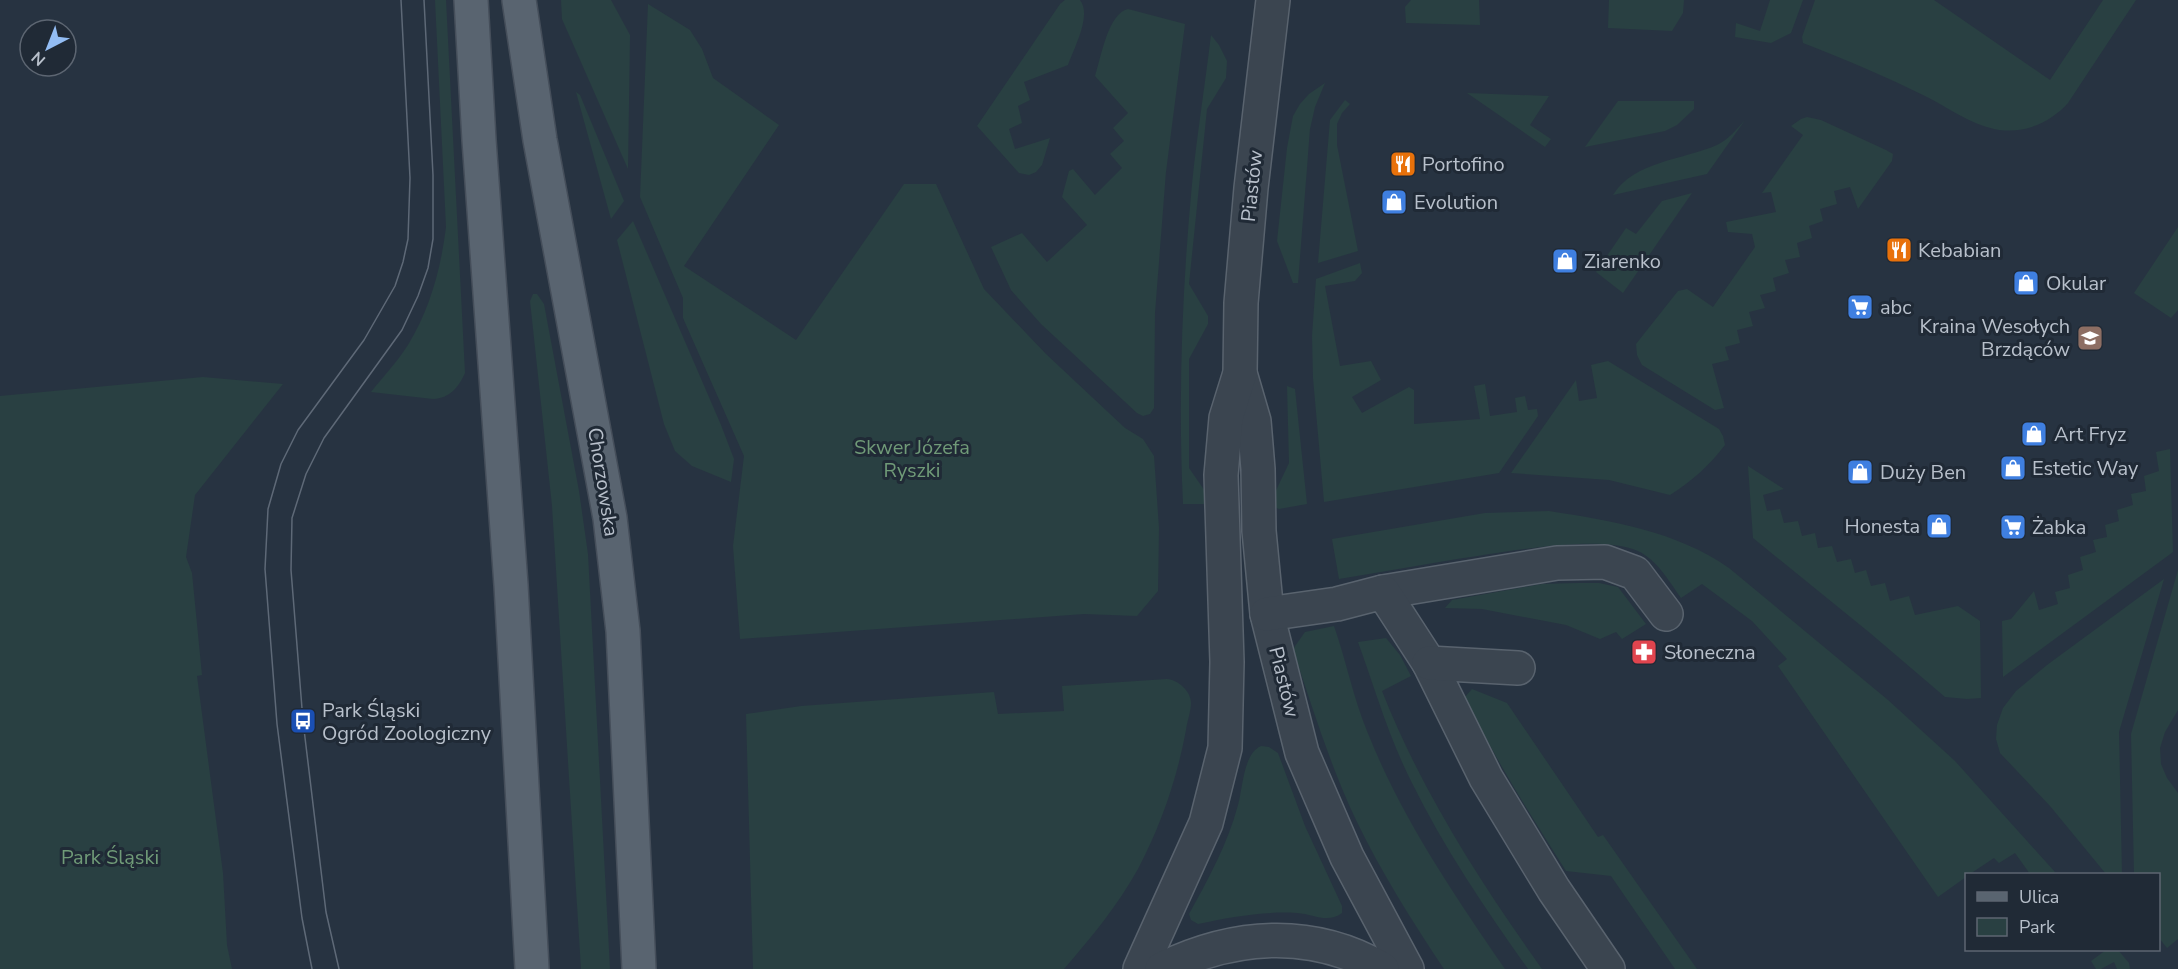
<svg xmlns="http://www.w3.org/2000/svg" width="2178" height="969" font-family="'Nunito Sans',sans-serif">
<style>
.green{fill:#294042}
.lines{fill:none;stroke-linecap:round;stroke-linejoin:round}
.minor-casing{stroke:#59636e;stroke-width:36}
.major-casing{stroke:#454e5a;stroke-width:36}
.minor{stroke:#3b4550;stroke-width:33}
.major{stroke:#596470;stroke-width:33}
.tram{stroke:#5e6977;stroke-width:1.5}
.labels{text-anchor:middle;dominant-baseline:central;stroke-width:6;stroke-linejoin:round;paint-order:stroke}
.poi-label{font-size:20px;fill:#b8c0cb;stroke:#202a36;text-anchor:start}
.street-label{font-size:20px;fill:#b8c0cb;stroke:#202a36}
.park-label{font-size:20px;fill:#709b78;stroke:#202a36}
</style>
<rect width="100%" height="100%" fill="#273341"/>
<g class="green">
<path d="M435,0h11l19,373c-7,15 -15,25 -32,26l-62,-7c12,-15 26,-30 37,-47 22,-36 33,-77 38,-118z"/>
<polygon points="561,0 611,0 630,35 628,169 562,19"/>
<path d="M1065,0h15c12,15 -6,48 -12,65l-44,17 6,18 -12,6 4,17 -13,6 6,20 35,-11 -8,27 -6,7 -7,3 -10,-2 -42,-47 83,-122z"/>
<polygon points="1411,0 1479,0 1480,25 1406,23 1405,7"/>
<polygon points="1609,0 1684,0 1683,13 1672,31 1608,28"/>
<polygon points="1770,0 1803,0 1791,33 1771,43 1735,37 1736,23 1760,31"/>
<path d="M1815,0h119l116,80 53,-80h33l-68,103c-18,20 -45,32 -74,26 -24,-5 -47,-22 -69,-33 -40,-20 -81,-37 -122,-53l-1,-6z"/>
<polygon points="648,4 690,30 702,49 713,78 779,125 684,266 796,340 904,184 936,184 984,289 1046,354 1125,428 1143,439 1154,456 1159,528 1158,591 1137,616 1084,614 740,639 733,546 744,456 683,318 683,298 640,197"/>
<path d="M1128,9l57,15 -19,148 -11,141 -1,95 -4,6 -7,2 -6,-3 -96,-89 -30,-34 -20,-43 31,-14 25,29 40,-37 -25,-28 7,-26 4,-2 22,26 27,-27 -12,-14 14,-13 -11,-13 15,-15 -33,-37c6,-18 13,-63 33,-67z"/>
<path d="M1211,35l8,10 8,16 -1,17 -19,31 -18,175 19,32v8l-19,35v109l18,26v10h-24c-5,-106 -1,-214 9,-320 5,-49 13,-99 19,-149z"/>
<polygon points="1325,83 1315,107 1310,129 1298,283 1293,283 1277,241 1287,148 1293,116 1300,104 1309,94"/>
<polygon points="576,92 580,95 624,201 611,219"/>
<polygon points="1467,93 1549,96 1530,125 1551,139 1545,147"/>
<polygon points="1345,100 1350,104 1342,113 1337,124 1337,145 1358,251 1318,263 1330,120"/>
<polygon points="1618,101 1694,101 1694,109 1677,125 1665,131 1585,147"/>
<polygon points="1807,117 1821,120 1886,150 1893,154 1892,161 1858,209 1850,187 1834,191 1837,204 1820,209 1823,221 1809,226 1812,238 1797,243 1800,257 1785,260 1789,273 1773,278 1776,291 1760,295 1765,308 1749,312 1753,326 1737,330 1740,343 1725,347 1729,360 1712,364 1724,408 1715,410 1642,365 1637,355 1636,344 1678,291 1687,289 1713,307 1755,247 1752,234 1728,232 1726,222 1776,212 1771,192 1762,193 1803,135 1791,126 1801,119"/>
<path d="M1745,120l-38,54 -94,21c21,-34 70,-35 104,-50 11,-5 20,-16 28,-25z"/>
<polygon points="1692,193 1623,293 1596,272 1626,228 1636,234 1662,201"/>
<polygon points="633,221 721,425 734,459 731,482 692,466 675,451 664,424 617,240"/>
<polygon points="2178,227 2178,310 2171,318 2134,293"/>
<polygon points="1360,263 1362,273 1355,281 1325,286 1340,366 1371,361 1381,380 1352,397 1362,413 1409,387 1414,390 1414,424 1480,419 1474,386 1485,384 1490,416 1517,412 1515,398 1525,396 1528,410 1537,409 1538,416 1499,473 1324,502 1313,378 1312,336 1316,279"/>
<polygon points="533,294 537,294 544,304 579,491 588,554 610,969 581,969 552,506 530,301"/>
<path d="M1608,361l111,68 4,7 2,9c-16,21 -33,36 -55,50l-61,-15 -98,-7 65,-93 3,21 18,-3 -6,-33z"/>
<polygon points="203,377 283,384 195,495 186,557 192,573 202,675 197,676 223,873 227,945 232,969 0,969 0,396"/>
<polygon points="1287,386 1295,389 1307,504 1279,509 1274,507 1271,501 1289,463"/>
<polygon points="2170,449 2173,552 2003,677 2002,621 2011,619 2034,591 2039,610 2058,604 2055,592 2070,588 2068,575 2083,570 2080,557 2096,552 2093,540 2107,537 2105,525 2119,521 2117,510 2133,505 2131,494 2146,491 2144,476 2159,471 2156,452"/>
<polygon points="1748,466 1784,489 1763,495 1767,511 1780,509 1784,523 1798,521 1802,536 1815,533 1818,548 1832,546 1837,562 1851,559 1855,573 1866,570 1871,586 1885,583 1890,601 1909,596 1915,615 1958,606 1980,621 1981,698 1967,699 1945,697 1870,633 1753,538"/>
<path d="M1549,511c64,10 127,20 180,57l159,132 67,61 100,111 -3,2h-22l-15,-21 -16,10 -5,-5 -24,16h-4v3l-28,20 -160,-231 9,-7 -35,-38 -50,-37 -21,14c-12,-17 -24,-38 -43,-47 -38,-18 -138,2 -181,8 -39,7 -78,13 -118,20l-7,-40 153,-26z"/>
<polygon points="2178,570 2178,710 2165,732 2160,748 2161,764 2167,778 2178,793 2178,939 2167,948 2159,938 2158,874 2134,874 2131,734"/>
<polygon points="2164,579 2119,732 2122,874 2106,874 2050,806 2000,753 1996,739 1997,725 2003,708 2016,691 2047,665"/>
<polygon points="1578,583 1599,583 1618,587 1646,624 1622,639 1616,632 1600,639 1566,625 1482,609 1445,608 1452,600 1542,584"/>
<path d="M1334,626c12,34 19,71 33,105 34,86 86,162 138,238h-61c-32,-48 -63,-97 -88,-149 -26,-55 -44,-113 -63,-171l12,-17z"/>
<path d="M1386,638l14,17 11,21 -29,15c39,99 98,191 160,278h-14c-42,-59 -84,-121 -116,-186 -23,-45 -37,-94 -54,-141z"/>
<path d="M1167,679c11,1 24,12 24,24 0,8 -4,19 -5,27 -9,49 -25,95 -48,139 -20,36 -47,69 -74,100h-311l-7,-255 55,-8 193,-14 4,22 66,-3 -2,-25z"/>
<path d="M1472,689l35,14 91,134 5,-2 94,134h-22l-64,-93 -45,-5c-36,-57 -72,-113 -101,-174z"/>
<path d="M1261,746l8,1 9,6 27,73 37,80v7c-15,11 -28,1 -45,0 -33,-2 -67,4 -99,11l-7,-4 -2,-6c19,-34 39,-71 49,-109 5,-17 5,-51 23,-59z"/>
<polygon points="2106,950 2118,950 2129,963 2130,969 2117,969 2114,962 2101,969 2096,969 2091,961"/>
</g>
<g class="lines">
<defs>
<g id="minor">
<polyline points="1240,373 1254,421 1258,469 1259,531 1267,614 1302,753 1347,857 1407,969"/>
<polyline points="1383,592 1557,563 1605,562 1635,573 1666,614"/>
<polyline points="1267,614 1337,604 1383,592 1429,663 1486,778 1554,890 1608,969"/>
<polyline points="1429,663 1518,668"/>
<polyline points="1140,969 1206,823 1225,748 1227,662 1221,475 1226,418 1240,373 1241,303 1251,188 1273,0"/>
<path d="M1162,969c72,-35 149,-41 220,0"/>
</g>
<g id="major">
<polyline points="471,0 479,140 511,585 532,969"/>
<polyline points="519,0 540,140 610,518 623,631 639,969"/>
</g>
</defs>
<use href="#minor" class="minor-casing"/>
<use href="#major" class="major-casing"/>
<use href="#minor" class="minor"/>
<use href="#major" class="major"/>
<g class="tram">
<polyline points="312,969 302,918 277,724 265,569 268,509 281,464 298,430 364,340 395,286 403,262 408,239 410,178 401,0"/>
<polyline points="339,969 326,912 303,721 291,570 292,518 306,474 324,438 402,330 418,296 428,268 433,239 433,175 424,0"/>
</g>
</g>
<defs>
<symbol id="restaurant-square" viewBox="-11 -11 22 22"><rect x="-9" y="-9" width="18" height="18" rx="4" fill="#e8710a" stroke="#202a36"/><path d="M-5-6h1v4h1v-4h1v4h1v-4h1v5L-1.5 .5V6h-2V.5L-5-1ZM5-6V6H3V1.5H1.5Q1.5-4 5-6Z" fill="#fff"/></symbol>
<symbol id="shop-square" viewBox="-11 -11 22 22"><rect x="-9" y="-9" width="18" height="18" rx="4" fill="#3f7fe0" stroke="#202a36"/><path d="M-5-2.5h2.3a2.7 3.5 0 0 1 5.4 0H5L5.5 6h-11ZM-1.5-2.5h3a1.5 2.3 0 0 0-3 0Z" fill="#fff"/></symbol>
<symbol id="supermarket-square" viewBox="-11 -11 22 22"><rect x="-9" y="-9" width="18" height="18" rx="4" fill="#3f7fe0" stroke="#202a36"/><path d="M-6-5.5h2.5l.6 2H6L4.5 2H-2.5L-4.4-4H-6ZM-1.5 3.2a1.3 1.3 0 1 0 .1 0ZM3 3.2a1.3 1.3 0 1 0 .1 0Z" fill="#fff"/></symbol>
<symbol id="school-square" viewBox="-11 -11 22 22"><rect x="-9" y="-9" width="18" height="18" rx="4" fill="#8d6e63" stroke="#202a36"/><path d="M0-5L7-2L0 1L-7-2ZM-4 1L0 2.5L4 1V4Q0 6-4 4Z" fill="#fff"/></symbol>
<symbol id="pharmacy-square" viewBox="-11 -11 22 22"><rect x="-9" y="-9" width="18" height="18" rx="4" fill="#e0444e" stroke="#202a36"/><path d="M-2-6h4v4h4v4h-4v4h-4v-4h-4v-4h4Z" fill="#fff"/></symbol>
<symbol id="bus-square" viewBox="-11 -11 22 22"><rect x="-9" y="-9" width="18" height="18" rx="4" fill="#1a4fb4" stroke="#202a36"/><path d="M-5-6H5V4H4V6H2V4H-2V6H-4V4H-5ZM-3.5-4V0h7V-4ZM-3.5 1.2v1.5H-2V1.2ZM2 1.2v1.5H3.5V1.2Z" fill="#fff"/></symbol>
</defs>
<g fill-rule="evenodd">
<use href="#restaurant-square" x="1388" y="149" width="30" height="30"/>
<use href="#shop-square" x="1379" y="187" width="30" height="30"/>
<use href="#restaurant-square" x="1884" y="235" width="30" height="30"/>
<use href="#shop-square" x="1550" y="246" width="30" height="30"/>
<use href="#shop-square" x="2011" y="268" width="30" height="30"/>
<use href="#supermarket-square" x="1845" y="292" width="30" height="30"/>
<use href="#school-square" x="2075" y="323" width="30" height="30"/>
<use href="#shop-square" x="2019" y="419" width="30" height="30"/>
<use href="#shop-square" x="1998" y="453" width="30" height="30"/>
<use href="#shop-square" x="1845" y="457" width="30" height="30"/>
<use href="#shop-square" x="1924" y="511" width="30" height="30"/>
<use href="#supermarket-square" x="1998" y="512" width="30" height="30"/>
<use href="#pharmacy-square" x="1629" y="637" width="30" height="30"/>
<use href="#bus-square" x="288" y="706" width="30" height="30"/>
</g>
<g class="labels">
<g class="poi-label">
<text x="1422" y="164">Portofino</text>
<text x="1414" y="202">Evolution</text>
<text x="1918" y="250">Kebabian</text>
<text x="1584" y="261">Ziarenko</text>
<text x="2046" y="283">Okular</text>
<text x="1880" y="307">abc</text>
<text x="2070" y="326" text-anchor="end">Kraina Wesołych<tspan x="2070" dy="23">Brzdąców</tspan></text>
<text x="2054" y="434">Art Fryz</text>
<text x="2032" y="468">Estetic Way</text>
<text x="1880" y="472">Duży Ben</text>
<text x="1920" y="526" text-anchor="end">Honesta</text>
<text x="2032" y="527">Żabka</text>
<text x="1664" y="652">Słoneczna</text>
<text x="322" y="710">Park Śląski<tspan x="322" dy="23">Ogród Zoologiczny</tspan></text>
</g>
<g class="street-label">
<text transform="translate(1252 186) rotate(-84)">Piastów</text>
<text transform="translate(603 482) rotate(81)">Chorzowska</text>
<text transform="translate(1284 682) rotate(76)">Piastów</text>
</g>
<g class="park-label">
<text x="912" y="447">Skwer Józefa<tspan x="912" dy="23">Ryszki</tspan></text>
<text x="110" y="857">Park Śląski</text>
</g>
</g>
<rect x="1965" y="873" width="195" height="78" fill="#202a36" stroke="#5d6672" stroke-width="1.5"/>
<rect x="1977" y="892" width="30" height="9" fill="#596470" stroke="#5d6672" stroke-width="1.5"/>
<text x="2019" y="903" font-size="18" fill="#b8c0cb">Ulica</text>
<rect x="1977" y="918" width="30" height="18" fill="#294042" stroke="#5d6672" stroke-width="1.5"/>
<text x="2019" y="933" font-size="18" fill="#b8c0cb">Park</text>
<g transform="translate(48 48) rotate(222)"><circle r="28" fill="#202a36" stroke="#5d6672" stroke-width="1.5"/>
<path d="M0-4.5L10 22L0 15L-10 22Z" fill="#93bdf4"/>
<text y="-9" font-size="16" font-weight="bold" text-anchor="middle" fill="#b8c0cb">N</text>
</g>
</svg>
